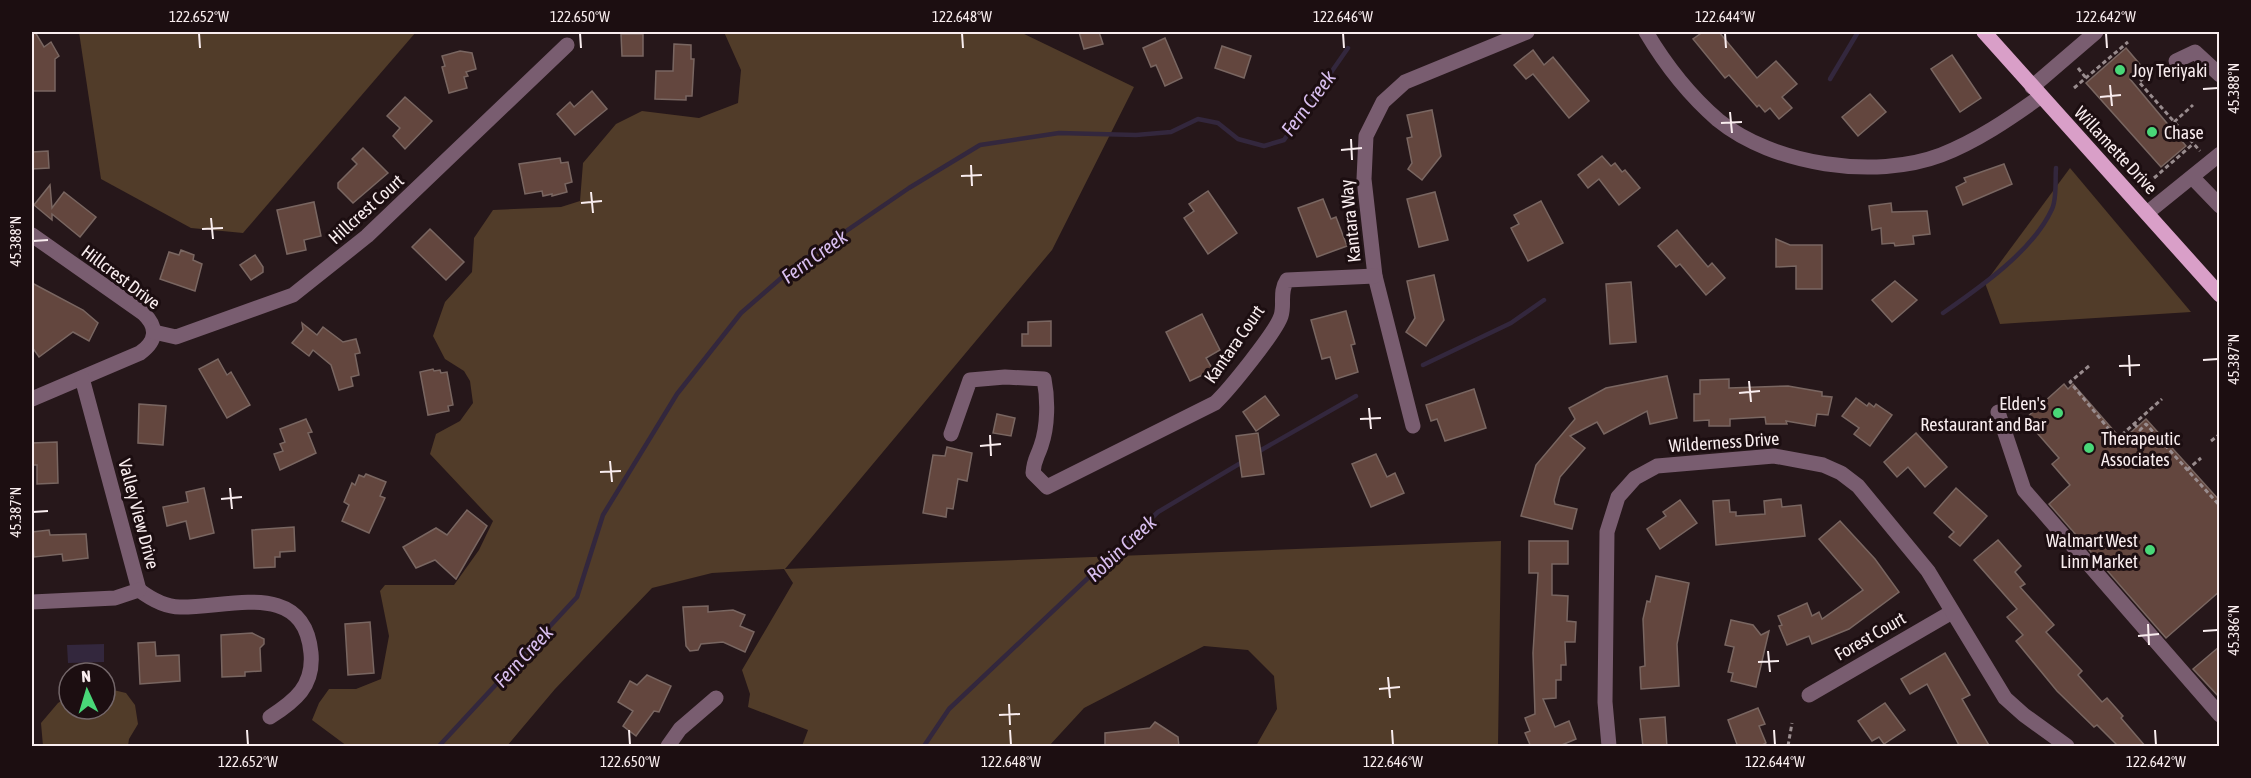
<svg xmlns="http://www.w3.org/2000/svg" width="2251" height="778" font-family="'Asap Condensed',sans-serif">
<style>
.forest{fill:#513c29}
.water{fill:#33273d}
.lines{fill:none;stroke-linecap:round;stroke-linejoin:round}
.stream{stroke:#33273d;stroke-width:4.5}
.building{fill:#63463e;stroke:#796661;stroke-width:1.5}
.path{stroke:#998c8e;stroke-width:3;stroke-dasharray:4.5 3;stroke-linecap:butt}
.minor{stroke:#795d70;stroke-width:15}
.major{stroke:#d99fc8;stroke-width:15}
.ticks{fill:none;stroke:#f9edef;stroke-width:2}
.poi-dot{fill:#49d778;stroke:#1c0e11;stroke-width:2}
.labels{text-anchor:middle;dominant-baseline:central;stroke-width:6;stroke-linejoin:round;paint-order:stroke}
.poi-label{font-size:18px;fill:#f9edef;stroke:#1c0e11;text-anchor:start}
.street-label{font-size:18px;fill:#f9edef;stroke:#1c0e11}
.water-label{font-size:20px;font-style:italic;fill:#d9bff0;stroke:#1c0e11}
.neatline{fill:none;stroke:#f9edef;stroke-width:2}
.ticks-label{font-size:15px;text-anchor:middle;fill:#f9edef}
</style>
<rect width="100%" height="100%" fill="#26171a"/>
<g class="forest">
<polygon points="79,32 416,32 243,233 191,228 101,179"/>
<polygon points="724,32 1020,32 1134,87 1052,250 785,569 1501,541 1498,746 1256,746 1277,709 1274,676 1248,650 1204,646 1084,708 1049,746 802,746 808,730 748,707 750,694 742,670 793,583 784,569 712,573 652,588 555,689 507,746 347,746 312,720 319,703 329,689 356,689 381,679 389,636 380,591 385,585 454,585 479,550 493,521 430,454 436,434 460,421 473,403 470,381 464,371 445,359 433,336 445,302 472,272 474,238 493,210 561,207 580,201 583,163 616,124 642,111 699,118 738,103 741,70"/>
<polygon points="2070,168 2191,312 2000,324 1985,283"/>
<polygon points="105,688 126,693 135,705 138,724 129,739 128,746 43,746 41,723 58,703 69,696 69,709 105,709"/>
</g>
<polygon class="water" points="104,644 104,662 68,663 67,645"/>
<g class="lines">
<g class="stream">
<polyline points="1830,79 1858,32"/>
<path d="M1943,313c36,-25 90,-62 109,-104 5,-10 3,-29 4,-41"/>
<polyline points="1423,365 1511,323 1544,300"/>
<polyline points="1256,453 1356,396"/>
<polyline points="439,746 577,597 603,515 677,394 741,313 795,266 909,188 980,145 1059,133 1136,135 1171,132 1198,119 1218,123 1238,139 1264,146 1284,140 1348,48"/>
<polyline points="924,746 949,709 1158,512 1244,461"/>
</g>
</g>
<g class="building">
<polygon points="32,32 35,32 44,47 51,42 59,56 55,59 55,91 32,91"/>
<polygon points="1079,32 1099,32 1103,44 1084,49"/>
<polygon points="1703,32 1719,32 1757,78 1776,61 1797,84 1782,97 1792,108 1779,119 1770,108 1765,112 1759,105 1757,107 1729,75 1725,78 1693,39"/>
<polygon points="621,34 643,34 643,56 622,56"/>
<polygon points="1165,38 1182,78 1165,86 1156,65 1151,67 1143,48"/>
<polygon points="674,44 691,45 691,59 694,59 692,96 686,96 686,100 655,99 656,71 673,71"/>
<polygon points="1222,46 1251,56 1244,78 1215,68"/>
<polygon points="2126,48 2143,68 2130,79 2186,146 2161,167 2086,83"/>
<polygon points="1533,50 1544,65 1553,57 1589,101 1569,118 1533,74 1526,79 1514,65"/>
<polygon points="460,51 472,53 476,69 466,72 468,76 464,77 467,88 449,93 442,67 445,66 442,56"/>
<polygon points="1952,55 1981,98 1960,112 1931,69"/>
<polygon points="592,91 607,109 575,135 557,114 570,102 574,107"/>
<polygon points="1870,94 1886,112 1858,136 1842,117"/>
<polygon points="405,97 432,121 405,149 393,136 400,128 387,116"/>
<polygon points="1432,110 1441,156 1422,180 1408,169 1412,163 1407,138 1412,137 1407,115"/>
<polygon points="363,148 388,173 353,203 338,188 338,183 357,164 352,159"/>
<polygon points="48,151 49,168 32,169 32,152"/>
<polygon points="1602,156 1611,166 1615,163 1622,172 1625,170 1640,188 1619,205 1599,179 1588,188 1578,175"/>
<polygon points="560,158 561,163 568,162 572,182 565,184 567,192 552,196 552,194 543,196 542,191 525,194 519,164"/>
<polygon points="2004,164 2012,184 1963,205 1956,187 1966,182 1964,178"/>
<polygon points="50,185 52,208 64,192 96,217 80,237 52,214 52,220 34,205"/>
<polygon points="1208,191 1237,233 1208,254 1184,218 1194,211 1189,204"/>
<polygon points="1435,192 1448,240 1419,247 1407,199"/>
<polygon points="1323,199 1331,219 1336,217 1347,246 1317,257 1298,208"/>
<polygon points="1541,201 1563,243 1528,261 1511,228 1519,224 1514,215"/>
<polygon points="314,202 321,236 304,240 306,250 287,254 277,210"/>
<polygon points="1891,203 1892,212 1927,211 1930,234 1913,236 1914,244 1895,246 1894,243 1882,244 1881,228 1872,230 1869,206"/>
<polygon points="430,229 464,262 446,280 412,247"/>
<polygon points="1677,230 1708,267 1712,263 1725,278 1706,295 1680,264 1676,267 1658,246"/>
<polygon points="1776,239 1790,245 1822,245 1822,289 1796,289 1796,266 1776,267"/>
<polygon points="181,250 194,255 193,260 202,264 195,291 160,279 169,252 179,255"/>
<polygon points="255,255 263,267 263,272 251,280 240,265"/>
<polygon points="1434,275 1444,320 1426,346 1406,332 1415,318 1407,281"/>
<polygon points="1895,281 1917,300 1892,322 1872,300"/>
<polygon points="1631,282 1636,342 1610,344 1606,284"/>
<polygon points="32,283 83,310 98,323 89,341 73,332 39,357 32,347"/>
<polygon points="1346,311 1355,344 1351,345 1358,372 1336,379 1330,357 1322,359 1311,320"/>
<polygon points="1202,314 1220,350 1206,358 1213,370 1190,381 1166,332"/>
<polygon points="1051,321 1051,346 1022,346 1022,334 1028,334 1028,322"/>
<polygon points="302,323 317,335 323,327 343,342 356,339 360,353 355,354 359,375 351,377 353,386 339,390 331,365 313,350 309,356 292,343 303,330"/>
<polygon points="218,359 227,375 231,372 250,405 227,418 199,369"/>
<polygon points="433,369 434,371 440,370 441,373 447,372 453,405 448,406 449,411 428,415 420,372"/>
<polygon points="1667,376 1677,418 1650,424 1647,411 1604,434 1597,422 1570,436 1585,448 1560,477 1554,500 1555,504 1577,509 1572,529 1521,516 1536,465 1575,419 1569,408 1606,388"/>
<polygon points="1729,379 1729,388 1788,386 1822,392 1822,396 1832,397 1828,415 1817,414 1815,426 1786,421 1787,424 1766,424 1765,417 1730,419 1730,426 1709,426 1709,420 1694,421 1694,394 1700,394 1700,380"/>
<polygon points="2064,384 2068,389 2073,384 2122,440 2146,419 2220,501 2220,591 2166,638 2049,504 2070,485 2052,464 2059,458 2025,419"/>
<polygon points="1474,389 1486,428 1445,441 1437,419 1431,421 1426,405"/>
<polygon points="1265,396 1279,415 1256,431 1243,412"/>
<polygon points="1856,398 1867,406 1869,403 1874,407 1876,404 1892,415 1870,446 1854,434 1859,428 1842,416"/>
<polygon points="139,404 166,406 163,445 138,443"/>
<polygon points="997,414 1015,418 1011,436 993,433"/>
<polygon points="306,419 312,432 308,433 316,453 280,470 274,454 283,451 280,444 285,442 280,429"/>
<polygon points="1258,433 1264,474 1242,477 1236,436"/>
<polygon points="1916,433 1947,467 1925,487 1908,467 1897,477 1884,462"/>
<polygon points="57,442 58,483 37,484 37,465 32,465 32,443"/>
<polygon points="947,447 972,453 967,481 958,479 953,509 947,508 946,517 923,513 933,455 945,456"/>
<polygon points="1376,454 1387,477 1395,473 1404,493 1371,507 1352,464"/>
<polygon points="366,474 386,482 380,496 385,498 369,533 342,521 349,505 344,502 352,483 355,485 359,475 364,477"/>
<polygon points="204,488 214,533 190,539 186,521 167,526 163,507 188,502 186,492"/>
<polygon points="1956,488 1987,516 1960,546 1949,537 1954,532 1934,513"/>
<polygon points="1781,499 1782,507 1801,505 1805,536 1716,545 1713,501 1729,500 1730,512 1736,512 1736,516 1765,514 1764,501"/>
<polygon points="1680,500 1697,523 1660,549 1647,529 1666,516 1663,512"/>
<polygon points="467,510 487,526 456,579 435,560 416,568 403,547 436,528 447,535"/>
<polygon points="1840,521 1875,559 1899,592 1849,629 1812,644 1809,636 1787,645 1779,626 1782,625 1778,616 1807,603 1812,616 1819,612 1822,619 1863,590 1819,539"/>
<polygon points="294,527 295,551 280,552 280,557 275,557 275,567 254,568 252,530"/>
<polygon points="49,530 50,535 86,534 88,558 63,561 62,554 34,557 32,532"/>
<polygon points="1998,540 2021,566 2015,572 2025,584 2020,587 2054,625 2046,632 2082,671 2078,675 2102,702 2107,698 2123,716 2121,718 2146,747 2119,747 2097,725 2094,727 2057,691 2016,641 2023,635 2007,617 2017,609 1974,560"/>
<polygon points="1529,541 1568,541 1568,564 1552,564 1552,595 1568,596 1567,621 1576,622 1575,642 1565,642 1566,665 1561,665 1561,680 1556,680 1556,698 1543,699 1555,727 1569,721 1576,739 1557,747 1531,747 1525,733 1530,731 1525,718 1535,714 1533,653 1538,573 1529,573"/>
<polygon points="1656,576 1689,583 1677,644 1679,686 1641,689 1640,667 1645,666 1643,619 1647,601 1650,602"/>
<polygon points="708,606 708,612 733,610 745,615 740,626 754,632 745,652 723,642 701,644 698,650 690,651 686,646 683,607"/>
<polygon points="1731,620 1753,625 1761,635 1769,631 1756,687 1731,681 1733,673 1728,672 1734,647 1725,645"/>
<polygon points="370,622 374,673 348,675 345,624"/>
<polygon points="252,633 264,639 264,644 260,648 261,671 245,672 245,676 222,677 221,635"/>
<polygon points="155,642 156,656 179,655 180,681 140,684 138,643"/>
<polygon points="2220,646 2220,698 2193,669"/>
<polygon points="1945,653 1970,695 1962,699 1990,747 1960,747 1927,684 1910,694 1901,679"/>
<polygon points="647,675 671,686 659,712 654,711 636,736 623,726 633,711 618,702 630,681 637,685"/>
<polygon points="1885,703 1905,730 1884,744 1879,737 1872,741 1858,721"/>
<polygon points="1758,708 1765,724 1759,726 1766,743 1759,747 1738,747 1728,720"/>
<polygon points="1665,717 1667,747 1643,747 1640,719"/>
<polygon points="1155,722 1178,737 1179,747 1105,747 1105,733 1150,728"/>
</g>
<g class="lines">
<g class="path">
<polyline points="2182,32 2183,33"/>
<polyline points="2078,68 2086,78"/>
<polyline points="2149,73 2139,82 2200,151"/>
<polyline points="2074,88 2128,42"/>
<polyline points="2174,122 2193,105"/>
<polyline points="2154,178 2193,144"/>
<polyline points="2089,366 2070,382 2117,439 2162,399"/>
<polyline points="2134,424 2140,430 2146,424 2220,506"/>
<polyline points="2211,441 2220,434"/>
<polyline points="2187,470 2201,458"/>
<polyline points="1788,746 1792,723"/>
</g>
<g class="minor">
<path d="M1646,32c19,32 43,63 72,88 55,45 157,60 223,35 36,-14 68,-36 99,-58"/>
<polyline points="2176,61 2195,52 2220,75"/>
<polyline points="2032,87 2096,32"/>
<polyline points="2193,178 2220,206"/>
<polyline points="2147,213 2220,154"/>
<path d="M32,235l111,78c15,14 14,28 -3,40l-108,46"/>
<polyline points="154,332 176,337 293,295 367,236 567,45"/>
<polyline points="82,378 139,590"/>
<polyline points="1998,412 2024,490 2220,715"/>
<polyline points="1413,426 1375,276 1364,179 1366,136 1383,102 1405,82 1527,32"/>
<path d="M951,434l19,-54 35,-3 39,2c4,20 4,47 -3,67 -4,12 -7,13 -8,27l14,14 168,-84c13,-12 61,-71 66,-87 4,-12 -2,-24 6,-36l88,-4"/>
<path d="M139,590c12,9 26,17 41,17 49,1 124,-28 131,46 3,33 -16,48 -41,64"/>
<polyline points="32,602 115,598 139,590"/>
<polyline points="1809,695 1952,612"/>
<polyline points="668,746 680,729 716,698"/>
<polyline points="1609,746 1605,702 1607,532 1618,497 1635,478 1657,466 1774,456 1823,465 1841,473 1858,486 1928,571 2005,698 2024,715 2067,746"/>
</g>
<polyline class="major" points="1984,32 2220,295"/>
</g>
<path class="ticks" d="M199,33l1,15M580,33l1,15M962,33l1,15M1343,33l1,15M1725,33l1,15M2106,33l1,15M2110,85l2,21M2203,89l15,-1M2100,97l21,-2M1730,112l2,21M1721,123l21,-1M1351,139l1,21M1341,150l21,-2M971,165l1,21M961,176l21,-1M591,192l2,21M581,203l21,-2M211,218l2,21M202,229l21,-1M33,241l15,-1M2129,355l1,21M2203,360l15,-1M2119,366l21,-1M1749,381l2,21M1739,393l21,-2M1369,408l2,21M1360,419l21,-1M990,435l1,21M980,446l21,-2M610,461l2,21M600,472l21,-1M230,488l2,21M221,499l21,-2M33,512l15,-1M2148,624l1,21M2203,631l15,-1M2138,636l21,-2M1768,651l2,21M1758,662l21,-1M1388,677l2,21M1379,689l21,-2M1009,704l1,21M999,715l21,-1M247,730l1,15M629,730l1,15M1010,730l1,15M1392,730l1,15M1774,730l1,15M2155,730l1,15"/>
<g class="poi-dot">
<circle cx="2120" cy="70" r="6"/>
<circle cx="2152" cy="132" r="6"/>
<circle cx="2058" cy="413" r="6"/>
<circle cx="2089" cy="448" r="6"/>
<circle cx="2150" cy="550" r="6"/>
</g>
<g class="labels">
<g class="poi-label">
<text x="2132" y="70">Joy Teriyaki</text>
<text x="2164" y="132">Chase</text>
<text x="2046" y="403" text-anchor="end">Elden's<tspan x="2046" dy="21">Restaurant and Bar</tspan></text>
<text x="2101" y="438">Therapeutic<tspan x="2101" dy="21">Associates</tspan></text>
<text x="2138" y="540" text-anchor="end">Walmart West<tspan x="2138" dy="21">Linn Market</tspan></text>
</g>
<g class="street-label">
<text transform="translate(2116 150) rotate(47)">Willamette Drive</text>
<text transform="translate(366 209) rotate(-42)">Hillcrest Court</text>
<text transform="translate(1350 221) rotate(-96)">Kantara Way</text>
<text transform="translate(121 277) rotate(37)">Hillcrest Drive</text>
<text transform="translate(1234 344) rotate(-55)">Kantara Court</text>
<text transform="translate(1724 442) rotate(-4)">Wilderness Drive</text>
<text transform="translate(139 514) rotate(75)">Valley View Drive</text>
<text transform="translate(1870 636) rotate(-30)">Forest Court</text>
</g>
<g class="water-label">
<text transform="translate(1308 103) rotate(-53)">Fern Creek</text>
<text transform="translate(814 256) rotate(-36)">Fern Creek</text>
<text transform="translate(1121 548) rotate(-43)">Robin Creek</text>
<text transform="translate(523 656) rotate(-47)">Fern Creek</text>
</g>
</g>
<rect width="2251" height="778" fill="none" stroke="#1c0e11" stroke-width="66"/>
<g transform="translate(87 691) rotate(356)"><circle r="28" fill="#1c0e11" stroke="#74676a" stroke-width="1.5"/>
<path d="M0-4.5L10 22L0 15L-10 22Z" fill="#49d778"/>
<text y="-9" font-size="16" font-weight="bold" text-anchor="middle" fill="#f9edef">N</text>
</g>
<rect x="33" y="33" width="2185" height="712" class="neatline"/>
<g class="ticks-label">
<text x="199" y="22">122.652°W</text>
<text x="580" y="22">122.650°W</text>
<text x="962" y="22">122.648°W</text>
<text x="1343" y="22">122.646°W</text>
<text x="1725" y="22">122.644°W</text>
<text x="2106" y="22">122.642°W</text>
<text transform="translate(2234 88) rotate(-90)" y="5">45.388°N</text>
<text transform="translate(16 241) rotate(-90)" y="5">45.388°N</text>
<text transform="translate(2234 359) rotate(-90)" y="5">45.387°N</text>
<text transform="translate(16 512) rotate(-90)" y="5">45.387°N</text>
<text transform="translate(2234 630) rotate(-90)" y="5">45.386°N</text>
<text x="248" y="767">122.652°W</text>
<text x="630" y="767">122.650°W</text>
<text x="1011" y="767">122.648°W</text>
<text x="1393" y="767">122.646°W</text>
<text x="1775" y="767">122.644°W</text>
<text x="2156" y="767">122.642°W</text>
</g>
</svg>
